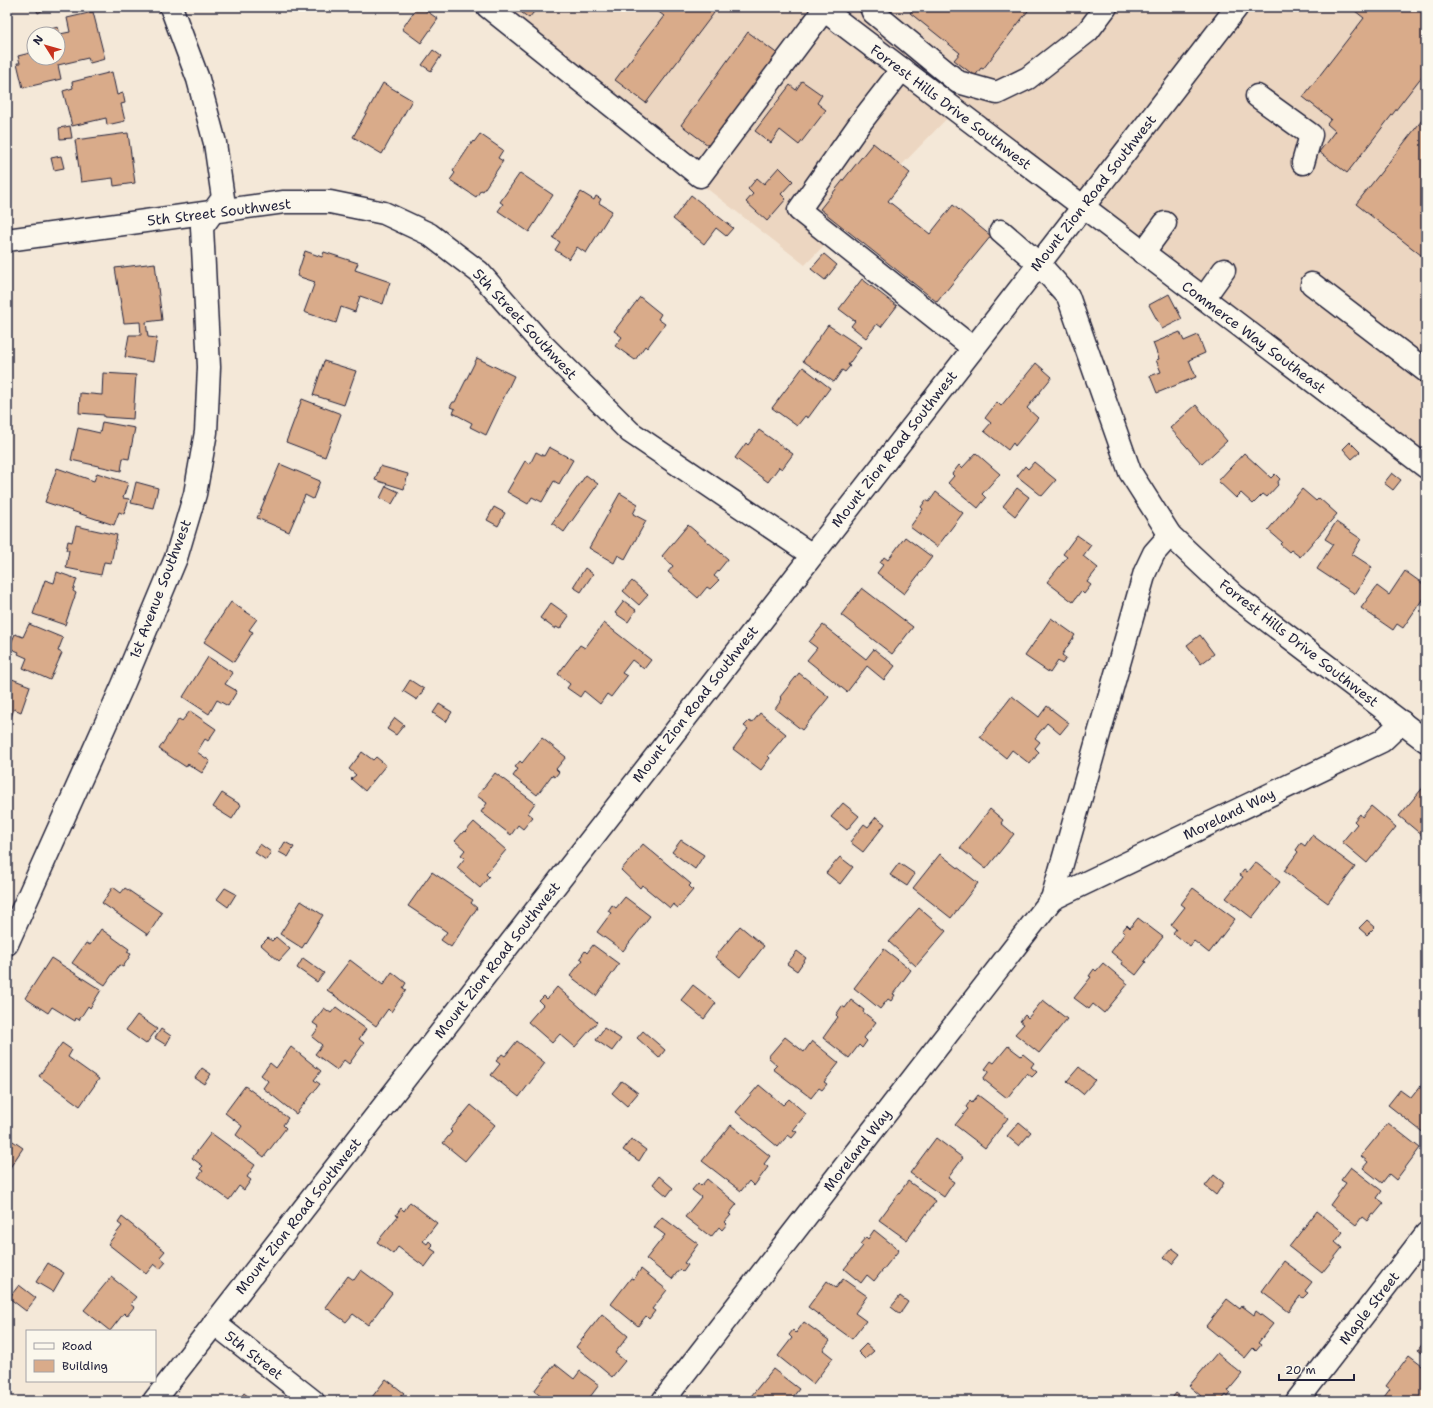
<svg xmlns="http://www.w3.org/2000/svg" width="1433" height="1408" font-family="'Shantell Sans',sans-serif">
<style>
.built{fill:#ecd6c1}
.building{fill:#d9ab8a;stroke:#22223b}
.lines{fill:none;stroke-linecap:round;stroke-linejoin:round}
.minor-casing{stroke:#22223b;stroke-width:25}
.minor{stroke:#fbf7ec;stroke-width:22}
.labels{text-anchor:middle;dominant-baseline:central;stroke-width:3;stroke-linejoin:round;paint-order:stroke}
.street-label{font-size:14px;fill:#22223b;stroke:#fbf7ec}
</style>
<rect width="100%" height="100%" fill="#f4e8d8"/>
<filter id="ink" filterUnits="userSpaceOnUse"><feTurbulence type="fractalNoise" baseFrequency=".025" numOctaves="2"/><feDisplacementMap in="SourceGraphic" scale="8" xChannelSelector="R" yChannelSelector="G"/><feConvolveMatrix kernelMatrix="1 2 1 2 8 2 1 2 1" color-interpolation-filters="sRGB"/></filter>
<g filter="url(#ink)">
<polygon class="built" points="474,7 1426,7 1426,474 954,111 805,265"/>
<g class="building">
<polygon points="35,7 49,7 38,13"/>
<polygon points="417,7 421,7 438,19 421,43 402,29"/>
<polygon points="514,7 538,7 529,18"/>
<polygon points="652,7 706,7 714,13 646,103 615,80 664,16"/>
<polygon points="915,7 1031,7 983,69 981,68 975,76 954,60 960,53 910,13"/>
<polygon points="1350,7 1426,7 1426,71 1347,173 1319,152 1335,131 1327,124 1331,119 1303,97 1364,18"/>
<polygon points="93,12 105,59 90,63 88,58 58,65 61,79 23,88 17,63 20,63 18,56 34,52 34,58 58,58 58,34 40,34 43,31 58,27 60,34 70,32 67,18"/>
<polygon points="748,32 779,55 712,148 681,125"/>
<polygon points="433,50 441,56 431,71 422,65"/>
<polygon points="112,72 117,95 123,93 125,103 121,104 125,121 107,125 106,118 72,126 63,91 73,88 72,82"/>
<polygon points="802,81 822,95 817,103 826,110 799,145 780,130 771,143 755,131 790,85 796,90"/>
<polygon points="383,83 412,100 382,154 353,137"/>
<polygon points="1426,115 1426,259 1356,204"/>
<polygon points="70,126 72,138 60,139 59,128"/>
<polygon points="128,133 135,183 114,186 113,178 81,182 75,140"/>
<polygon points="480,134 503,150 498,158 503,161 483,191 481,190 476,197 450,180 455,173 453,171 473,141 474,142"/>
<polygon points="873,143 910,173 888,201 930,234 953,205 991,236 937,302 820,209"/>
<polygon points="61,156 64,168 54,170 51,158"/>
<polygon points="779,167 793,181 781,194 786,199 767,221 746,202 753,194 748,189 757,178 764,184"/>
<polygon points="520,173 553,195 529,232 498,211 503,204 500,202"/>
<polygon points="581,192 594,200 596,196 601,199 599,203 612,211 586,253 577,247 569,259 555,250 560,242 553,238"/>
<polygon points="691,195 733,228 726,236 716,228 704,244 673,219"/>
<polygon points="305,251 322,257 324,252 358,263 355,270 390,282 383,304 360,296 355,312 341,307 336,323 304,312 315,282 297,276"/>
<polygon points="824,254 837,265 825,280 811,269"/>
<polygon points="155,263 162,320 146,322 148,337 157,338 153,362 125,357 129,335 141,335 140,322 124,323 115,268"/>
<polygon points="862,279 897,306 881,327 877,324 866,338 851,326 855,321 839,309"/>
<polygon points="1169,294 1182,319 1162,329 1149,305"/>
<polygon points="640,297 661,314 658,319 665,324 647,348 645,346 635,360 615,346 622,337 614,331"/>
<polygon points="828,325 861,347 848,365 850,366 845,372 842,370 834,382 803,361"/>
<polygon points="1180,332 1184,341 1198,335 1205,353 1189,360 1196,377 1157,393 1150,376 1161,372 1156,360 1159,359 1153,343"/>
<polygon points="477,358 514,376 486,435 470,427 472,423 453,413 455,409 450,407 453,402 455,402"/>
<polygon points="324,361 356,371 344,405 313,395"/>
<polygon points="1036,363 1052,377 1027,408 1038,418 1015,446 1013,443 1008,450 984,431 991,423 985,418 997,402 1001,406"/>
<polygon points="803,367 830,388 808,418 805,416 797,426 772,408"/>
<polygon points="103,373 136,375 133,419 104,417 104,415 79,413 80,393 102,395"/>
<polygon points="302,399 341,414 325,457 286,442"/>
<polygon points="1196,405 1227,441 1202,464 1170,428"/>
<polygon points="102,422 135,428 129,459 123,458 121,471 71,460 78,428 100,433"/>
<polygon points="759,430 793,454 782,469 779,467 768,482 735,458 746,443 748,445"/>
<polygon points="1350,442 1360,452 1352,459 1343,449"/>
<polygon points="549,447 573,460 559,484 554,481 542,502 532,497 528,504 507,492 525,461 530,464 536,452 544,456"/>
<polygon points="976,453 1000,474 982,494 986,498 978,508 948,483 954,476 952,474 959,465 962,468"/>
<polygon points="1244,453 1271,478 1275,474 1280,479 1277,483 1278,485 1267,497 1263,494 1253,504 1241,493 1236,498 1218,481"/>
<polygon points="1034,462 1056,480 1042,496 1017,476 1025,466 1028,469"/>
<polygon points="280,464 320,481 313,499 305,495 289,532 257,518"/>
<polygon points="380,466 408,474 404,489 375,480"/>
<polygon points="57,468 94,481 97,473 128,483 123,498 129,499 124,514 119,512 114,525 45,502"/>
<polygon points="1392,473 1401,480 1393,490 1384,483"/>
<polygon points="586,475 598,484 564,532 552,523"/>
<polygon points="136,482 158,488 153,508 131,503"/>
<polygon points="386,486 399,492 392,504 380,498"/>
<polygon points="1017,488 1029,497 1015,516 1003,506"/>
<polygon points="1302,489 1316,501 1319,498 1337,514 1300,557 1291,550 1289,552 1280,544 1282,542 1268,530"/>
<polygon points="936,492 963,513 937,547 910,527 923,509 921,507 926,500 929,502"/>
<polygon points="620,493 638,504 633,514 646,521 625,559 618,555 614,563 589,548"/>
<polygon points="494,507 505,513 498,526 487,520"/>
<polygon points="1336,522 1361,539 1352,554 1372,567 1355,594 1317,569 1333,544 1325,539"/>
<polygon points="688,525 728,559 714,576 719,580 710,589 707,587 698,598 668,572 673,566 662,556"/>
<polygon points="76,526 117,535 111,563 104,562 101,575 66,568 69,550 66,550 68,541 72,542"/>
<polygon points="1077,535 1091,545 1083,556 1098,568 1087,582 1091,585 1084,594 1081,591 1073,602 1047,582 1067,557 1063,554"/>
<polygon points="905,537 932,557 904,594 877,573 883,565 880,563 884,557 888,560"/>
<polygon points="585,568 593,574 581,592 573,587"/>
<polygon points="1405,571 1426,586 1426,594 1403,628 1397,624 1393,630 1361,608 1377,586 1389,595"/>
<polygon points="57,572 77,579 73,591 76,593 65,625 33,614 45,580 54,583"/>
<polygon points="632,581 648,595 639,605 623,591"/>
<polygon points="862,588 913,627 892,654 841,615"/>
<polygon points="624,601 636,610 628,622 615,613"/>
<polygon points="231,602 257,619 249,630 253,632 234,662 204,642"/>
<polygon points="551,603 569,616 560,629 556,627 555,629 540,618"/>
<polygon points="1051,618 1075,635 1062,655 1066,658 1062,664 1058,661 1050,673 1025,656"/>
<polygon points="604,623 651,660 644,669 632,660 622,673 627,676 611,697 607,694 600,704 584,691 580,697 567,688 570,684 558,674 580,645 585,648"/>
<polygon points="29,624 63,638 58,651 62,653 50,680 23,668 27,658 18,654 19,652 9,648 15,634 23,637"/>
<polygon points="823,625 866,659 874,649 895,666 884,680 867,666 847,692 807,660 817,648 809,642"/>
<polygon points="1200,635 1214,654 1201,664 1187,645"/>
<polygon points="208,657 233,673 225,684 237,691 228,706 217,700 209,714 183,697"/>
<polygon points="799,673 829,697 802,730 775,709 782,699 780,697"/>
<polygon points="7,677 30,686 21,712 14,709 10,720 7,719"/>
<polygon points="410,680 424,689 417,700 403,691"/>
<polygon points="1012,696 1039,717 1047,706 1069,723 1060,734 1047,723 1035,738 1040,742 1035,748 1039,752 1030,764 1012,750 1006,758 980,737"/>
<polygon points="439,704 452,712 446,722 433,713"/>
<polygon points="190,711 216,729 208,741 205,739 197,752 210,761 202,773 188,764 186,767 159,749 179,719 182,721"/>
<polygon points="760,713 786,734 768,756 770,758 761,770 733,749 748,729 744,726 749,721 752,723"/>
<polygon points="395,718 404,725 396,735 387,729"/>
<polygon points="542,738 566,757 556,769 559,772 555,777 552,775 537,795 513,776 518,769 515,767 520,761 522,763"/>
<polygon points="362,752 373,760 376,757 386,765 365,791 351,779 356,775 349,769"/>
<polygon points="495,773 535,803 528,813 533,817 523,829 518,825 511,835 481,812 487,803 477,796"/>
<polygon points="1426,784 1426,835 1424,837 1399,816"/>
<polygon points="222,793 241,805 232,819 213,807"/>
<polygon points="843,803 859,816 847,830 831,817"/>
<polygon points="1371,806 1396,827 1367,863 1342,842 1357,824 1354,821 1360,814 1362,817"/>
<polygon points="990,809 1003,820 1001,823 1014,834 986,869 960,848"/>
<polygon points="876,817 885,824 863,852 850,842 864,824 868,827"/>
<polygon points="474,822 506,850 486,874 489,877 480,888 457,868 465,858 461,855 465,850 455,841 464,831 465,832"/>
<polygon points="1312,835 1355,867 1328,903 1284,871 1298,852 1296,850 1301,843 1305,846"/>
<polygon points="681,840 704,855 695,869 672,852"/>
<polygon points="285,842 294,847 288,857 279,852"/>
<polygon points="260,844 271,852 266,860 254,852"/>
<polygon points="643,844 691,884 689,886 693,890 678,908 673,904 670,908 642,885 640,888 621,870"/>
<polygon points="940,854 978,883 951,918 913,888"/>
<polygon points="840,857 853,867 840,884 826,873"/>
<polygon points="1255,862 1280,882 1252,918 1226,898 1243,877 1240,875 1244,870 1247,872"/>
<polygon points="899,863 915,874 907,886 890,875"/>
<polygon points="432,872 473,900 471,903 477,908 451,947 441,940 447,932 408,906"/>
<polygon points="113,887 121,893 125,888 162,913 148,935 102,903"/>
<polygon points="225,888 236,894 228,907 217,899"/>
<polygon points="1193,888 1235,919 1209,953 1194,941 1190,946 1173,933 1176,929 1171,925 1185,907 1181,904"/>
<polygon points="625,897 650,916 623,951 597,932 611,913 608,911 612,905 616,908"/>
<polygon points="301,901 323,915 302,948 280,934"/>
<polygon points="919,908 946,931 916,966 889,942"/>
<polygon points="1138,918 1163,937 1144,961 1146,962 1136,975 1122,964 1123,962 1111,952 1125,933 1122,931 1127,925 1130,928"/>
<polygon points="1367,920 1375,927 1367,935 1359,928"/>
<polygon points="740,926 764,946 740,977 715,957"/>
<polygon points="101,929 129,949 127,952 131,954 123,967 119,965 105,985 72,963 86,943 90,945"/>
<polygon points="276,937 290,949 279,961 261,945 268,938 272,941"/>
<polygon points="593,945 619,964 596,996 570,976 583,960 580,958 585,951 587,953"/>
<polygon points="884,949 911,970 893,994 895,995 891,1001 888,999 880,1009 854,988"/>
<polygon points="797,951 806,958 797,971 787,964"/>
<polygon points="51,958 101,990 90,1008 88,1006 79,1020 76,1018 75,1021 52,1007 48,1013 25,998"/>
<polygon points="303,958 324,973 317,982 297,968"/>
<polygon points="350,960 383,985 392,972 406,983 403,988 406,990 391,1012 388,1009 376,1026 327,990"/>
<polygon points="1103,963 1128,984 1104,1013 1093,1004 1089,1009 1074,998 1091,977 1089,976 1094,969 1096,971"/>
<polygon points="693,985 716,1003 704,1019 681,1000"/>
<polygon points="557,987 597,1022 575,1047 560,1034 552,1043 528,1022 543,1005 539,1001 544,996 547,999"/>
<polygon points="851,1000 864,1010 863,1012 876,1022 864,1038 867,1041 862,1048 859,1045 849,1058 823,1038 838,1017 836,1015 842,1006 845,1008"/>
<polygon points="1043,1000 1067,1019 1039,1053 1015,1034 1024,1024 1020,1021 1025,1015 1028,1018"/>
<polygon points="336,1007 366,1029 359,1039 364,1043 349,1064 344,1060 337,1070 315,1054 322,1045 312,1037 319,1027 313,1023 324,1008 331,1013"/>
<polygon points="137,1015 157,1029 146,1044 126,1030"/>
<polygon points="604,1028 621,1039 612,1051 596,1040"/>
<polygon points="161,1029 171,1036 166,1045 155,1038"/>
<polygon points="643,1031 665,1050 659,1058 637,1038"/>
<polygon points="785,1037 804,1052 812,1041 839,1063 824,1082 827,1084 822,1090 819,1088 811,1098 773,1069 777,1065 768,1057"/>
<polygon points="517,1041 545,1063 519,1097 491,1075 500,1064 496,1061 502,1054 505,1056"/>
<polygon points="62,1043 72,1050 68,1057 99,1079 80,1106 39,1076"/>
<polygon points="1008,1046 1021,1056 1023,1054 1034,1063 1031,1067 1037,1072 1032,1077 1027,1073 1007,1098 983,1079 989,1071 985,1069 991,1061 994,1063"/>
<polygon points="291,1047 321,1071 314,1080 320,1084 296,1114 263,1088 268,1081 261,1075 270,1063 276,1068"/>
<polygon points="1079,1067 1095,1080 1083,1094 1067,1081"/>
<polygon points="202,1068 211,1074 204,1084 195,1078"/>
<polygon points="1426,1079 1426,1134 1425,1134 1388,1105 1400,1090 1411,1098"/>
<polygon points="622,1081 638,1093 627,1106 612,1093"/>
<polygon points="759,1085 783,1105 789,1099 806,1114 793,1130 797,1132 792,1138 788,1135 778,1147 736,1112"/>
<polygon points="245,1086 288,1118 283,1125 286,1128 264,1157 236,1135 242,1126 225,1113"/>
<polygon points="978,1095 1008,1118 985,1148 955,1125 968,1109 966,1107 970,1101 972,1103"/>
<polygon points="471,1105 495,1125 465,1161 443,1143 452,1132 450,1130"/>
<polygon points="1019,1122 1031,1132 1019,1146 1007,1136"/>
<polygon points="1388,1123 1420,1148 1396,1180 1389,1174 1382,1183 1363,1168 1368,1162 1361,1156"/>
<polygon points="731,1125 770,1156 764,1164 768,1167 754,1186 749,1181 741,1191 702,1161"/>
<polygon points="211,1133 255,1165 247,1177 251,1180 244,1190 239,1186 229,1200 198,1177 203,1171 200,1169 203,1166 192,1158"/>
<polygon points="7,1137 23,1148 7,1172"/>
<polygon points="936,1138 963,1158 948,1178 954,1182 944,1197 910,1173"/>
<polygon points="631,1139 646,1150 639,1161 623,1150"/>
<polygon points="1351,1167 1382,1191 1377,1198 1384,1203 1374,1215 1372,1214 1367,1221 1362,1217 1356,1225 1330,1205 1346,1183 1341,1180"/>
<polygon points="1214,1175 1224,1183 1216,1195 1205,1186"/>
<polygon points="659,1176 673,1188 667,1196 653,1184"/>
<polygon points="707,1179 737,1204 729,1214 731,1215 725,1222 727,1224 722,1230 719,1227 711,1237 685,1217 701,1197 692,1190 698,1183 701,1186"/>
<polygon points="908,1181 936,1201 907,1240 879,1220"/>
<polygon points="410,1202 437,1223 423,1241 427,1244 429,1241 433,1245 430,1248 436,1252 425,1267 398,1247 393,1254 377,1242 398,1216 396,1215 401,1208 404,1211"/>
<polygon points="1317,1211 1343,1232 1335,1242 1342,1248 1322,1273 1289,1247"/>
<polygon points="122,1217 165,1251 160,1257 166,1262 160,1269 154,1264 146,1274 108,1244 122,1226 118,1223"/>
<polygon points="662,1217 698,1244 684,1263 688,1265 683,1272 680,1269 672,1279 646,1259 665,1235 654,1227"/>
<polygon points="874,1230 899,1250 874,1281 867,1275 861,1283 844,1269 863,1246 860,1244 866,1237 868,1239"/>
<polygon points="1172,1248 1180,1254 1172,1264 1164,1257"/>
<polygon points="1284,1261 1312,1282 1305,1291 1308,1293 1303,1298 1300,1296 1289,1312 1262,1291"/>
<polygon points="48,1263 64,1273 53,1292 36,1282"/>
<polygon points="641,1269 667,1290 652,1309 655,1311 649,1319 646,1316 638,1326 611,1304 631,1278 634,1279"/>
<polygon points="361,1270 392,1293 368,1325 353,1314 346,1322 325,1307 348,1276 354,1280"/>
<polygon points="111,1277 136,1297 130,1304 134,1307 127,1316 124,1313 110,1331 84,1310"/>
<polygon points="843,1279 867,1296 855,1313 866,1321 852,1339 808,1307 827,1281 836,1288"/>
<polygon points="19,1285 36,1298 26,1311 9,1298"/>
<polygon points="900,1296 908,1302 900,1314 891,1307"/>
<polygon points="1227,1299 1240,1309 1242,1306 1254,1315 1256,1311 1273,1324 1258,1343 1261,1345 1256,1351 1253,1348 1245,1358 1206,1326"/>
<polygon points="602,1314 628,1336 615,1353 625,1361 612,1377 576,1347"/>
<polygon points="804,1322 830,1341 823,1350 833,1358 813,1384 778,1356 792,1338 789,1335 793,1330 796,1333"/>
<polygon points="1426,1339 1426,1356 1418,1350"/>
<polygon points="866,1344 874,1351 865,1359 858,1352"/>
<polygon points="1217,1353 1242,1374 1228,1391 1231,1393 1228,1397 1226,1395 1221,1401 1207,1401 1189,1386"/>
<polygon points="1409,1355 1426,1368 1426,1401 1389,1401 1384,1397 1390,1389 1386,1386"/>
<polygon points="555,1364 574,1379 580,1371 599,1385 587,1401 547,1401 534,1391"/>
<polygon points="773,1369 799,1389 790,1401 747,1401"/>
<polygon points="386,1379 404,1393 397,1401 377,1401 372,1397"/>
<polygon points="244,1393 254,1401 238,1401"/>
<polygon points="1176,1393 1186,1401 1170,1401"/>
<polygon points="1153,1396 1159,1401 1149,1401"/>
</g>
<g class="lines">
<defs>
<g id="minor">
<polyline points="488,7 700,176 824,10"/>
<polyline points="820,7 1426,467"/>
<polyline points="871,7 873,12 958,82 997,93 1028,78 1088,31 1106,7"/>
<polyline points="902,69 861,122 799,210 973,348"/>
<polyline points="1257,96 1311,135 1303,163"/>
<polyline points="1001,231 1039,264 1068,296 1130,472 1170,535 1235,596 1426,741"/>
<polyline points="7,240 284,202 330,202 384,213 429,234 479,272 542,344 630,432 812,555"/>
<polyline points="1143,253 1165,223"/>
<polyline points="1312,284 1426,371"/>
<polyline points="1204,298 1224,270"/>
<polyline points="1052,899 1382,741 1402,722"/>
<polyline points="7,944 123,685 176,558 195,494 206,432 209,367 202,227 223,198 215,143 198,79 171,7"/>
<polyline points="214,1323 313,1401"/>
<polyline points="154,1401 1039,264 1237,7"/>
<polyline points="663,1401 1052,899 1145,572 1154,553 1170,535"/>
<polyline points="1297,1401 1426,1234"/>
</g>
</defs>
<use href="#minor" class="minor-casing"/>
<use href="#minor" class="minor"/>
</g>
</g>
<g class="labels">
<g class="street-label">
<text transform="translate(951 107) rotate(37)">Forrest Hills Drive Southwest</text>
<text transform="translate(1093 193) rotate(-52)">Mount Zion Road Southwest</text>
<text transform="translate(219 212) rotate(-7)">5th Street Southwest</text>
<text transform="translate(525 324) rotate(47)">5th Street Southwest</text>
<text transform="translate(1254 337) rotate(37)">Commerce Way Southeast</text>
<text transform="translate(894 449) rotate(-52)">Mount Zion Road Southwest</text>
<text transform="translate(160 589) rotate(-69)">1st Avenue Southwest</text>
<text transform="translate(1299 643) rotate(38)">Forrest Hills Drive Southwest</text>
<text transform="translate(695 704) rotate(-52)">Mount Zion Road Southwest</text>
<text transform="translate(1229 814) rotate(-26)">Moreland Way</text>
<text transform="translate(497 960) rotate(-52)">Mount Zion Road Southwest</text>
<text transform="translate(857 1150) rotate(-52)">Moreland Way</text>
<text transform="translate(298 1216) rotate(-52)">Mount Zion Road Southwest</text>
<text transform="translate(1369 1308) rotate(-52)">Maple Street</text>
<text transform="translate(254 1355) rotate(38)">5th Street</text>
</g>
</g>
<rect width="1433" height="1408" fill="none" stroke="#fbf7ec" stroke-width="24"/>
<rect x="12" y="12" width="1409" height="1384" fill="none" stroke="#22223b" stroke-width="1.5" filter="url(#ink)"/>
<rect x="26" y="1330" width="130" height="52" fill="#fbf7ec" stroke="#a4a2a5"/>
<rect x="34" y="1343" width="20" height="6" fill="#fbf7ec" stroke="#a4a2a5"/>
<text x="62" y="1350" font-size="12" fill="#22223b">Road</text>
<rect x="34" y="1360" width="20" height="12" fill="#d9ab8a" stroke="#a4a2a5"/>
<text x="62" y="1370" font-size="12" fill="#22223b">Building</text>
<g transform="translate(46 46) rotate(307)"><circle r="19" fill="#fbf7ec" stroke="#a4a2a5"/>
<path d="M0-3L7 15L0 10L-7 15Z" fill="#c8321e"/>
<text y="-6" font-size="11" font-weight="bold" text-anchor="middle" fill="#22223b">N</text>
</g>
<path d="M1279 1374v6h75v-6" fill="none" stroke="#22223b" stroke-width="2"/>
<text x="1285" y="1374" font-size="12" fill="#22223b" stroke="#fbf7ec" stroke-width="3" paint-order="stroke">20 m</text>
</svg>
